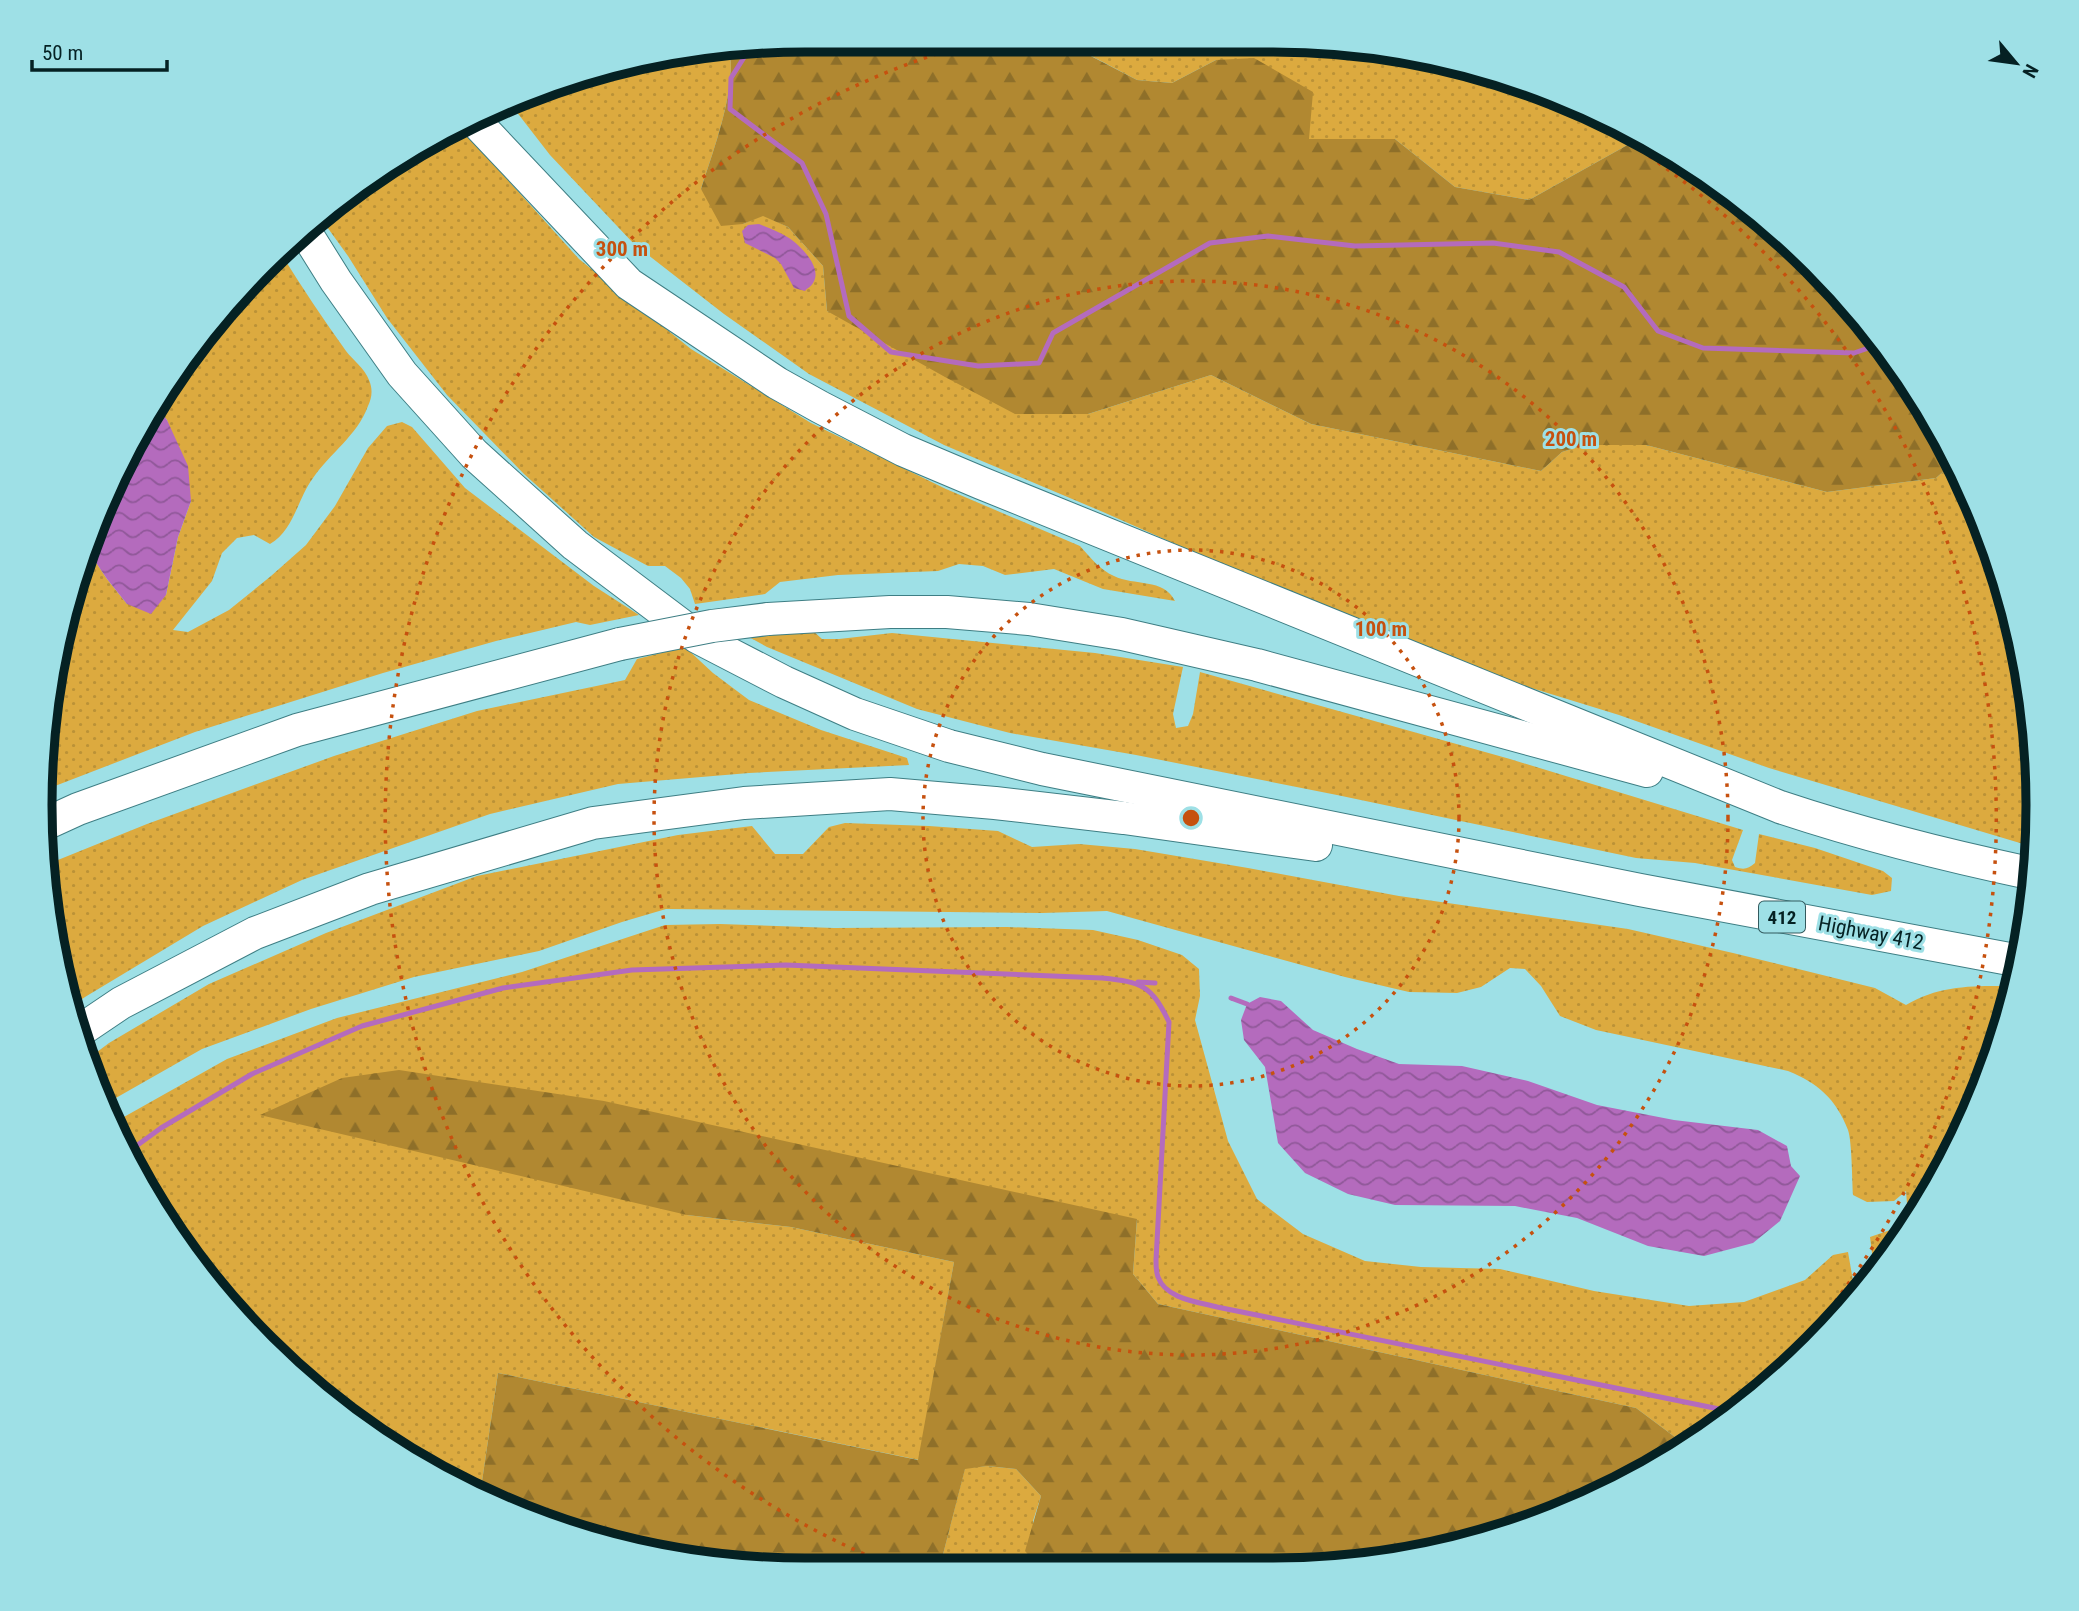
<svg xmlns="http://www.w3.org/2000/svg" width="2079" height="1611" font-family="'Roboto Condensed',sans-serif">
<style>
.grass{fill:url(#grass-dots)}
.forest{fill:url(#forest-firs)}
.water{fill:url(#water-waves)}
.lines{fill:none;stroke-linecap:round;stroke-linejoin:round}
.stream{stroke:#b46bbd;stroke-width:5}
.highway-casing{stroke:#3e7e84;stroke-width:34}
.highway{stroke:#fff;stroke-width:32}
.highway-bridge-casing{stroke:#3e7e84;stroke-width:34;stroke-linecap:butt}
.highway-bridge{stroke:#fff;stroke-width:32}
.ring{fill:none;stroke:#c6510f;stroke-width:3.5;stroke-dasharray:3.5 7}
.labels{text-anchor:middle;dominant-baseline:central;stroke-width:6;stroke-linejoin:round;paint-order:stroke}
.shield{fill:#9ee0e6;stroke:#335a5e;stroke-width:2}
.shield-label{font-size:19px;font-weight:bold;fill:#052123}
.street-label{font-size:21px;fill:#052123;stroke:#9ee0e6}
.rim{fill:none;stroke:#052123;stroke-width:9}
.centre{fill:#c6510f;stroke:#9ee0e6;stroke-width:3.5}
.ring-label{font-size:21px;text-anchor:middle;font-weight:bold;fill:#c6510f;stroke:#9ee0e6;stroke-width:6;stroke-linejoin:round;paint-order:stroke}
</style>
<defs>
<pattern id="grass-dots" width="8" height="8" patternUnits="userSpaceOnUse" patternTransform="scale(1.75)"><rect width="8" height="8" fill="#dcaa3f"/><path d="M2 2h.1M6 6h.1" fill="none" stroke="#bb9237" stroke-width="1.8" stroke-linecap="round"/></pattern>
<pattern id="forest-firs" width="22" height="20" patternUnits="userSpaceOnUse" patternTransform="scale(1.75)"><rect width="22" height="20" fill="#b18831"/><path d="M5 1l3.5 6h-7zM16 11l3.5 6h-7z" fill="#8e6f29"/></pattern>
<pattern id="water-waves" width="16" height="10" patternUnits="userSpaceOnUse" patternTransform="scale(1.75)"><rect width="16" height="10" fill="#b46bbd"/><path d="M0 5q4-4 8 0t8 0" fill="none" stroke="#905899"/></pattern>
</defs>
<rect width="100%" height="100%" fill="#9ee0e6"/>
<g class="grass">
<polygon points="1063,41 1323,42 1519,81 1612,119 1645,140 1640,138 1529,200 1455,187 1395,139 1308,139 1216,60 1172,83 1137,80"/>
<path d="M729,50c9,35 -17,104 -28,139l42,35 20,-9 25,12 35,39 4,45 261,103 123,-39 100,49 230,47 21,-19 22,-7h62l181,47 109,-14 18,-16 44,97 34,146 5,145 -7,-4 -261,-78 -150,-53 -110,-34 -205,-80 -201,-89 -159,-67 -135,-71 -85,-60 -90,-70 -84,-89 -38,-49 95,-40z"/>
<path d="M460,127l119,132 112,90 120,74 135,66 134,57c10,11 20,24 34,30 20,10 50,2 61,25l-72,-12 -49,-20 -49,6 -22,-9 -24,-2 -21,7 -100,4 -58,7 -15,12 -70,10 -5,-15 -9,-11 -16,-12h-17l-54,-29 -70,-63 -77,-79 -60,-77 -39,-62 -26,-36 101,-77z"/>
<polygon points="1735,196 1768,226 1765,230 1745,219"/>
<path d="M280,252c21,34 43,67 66,99 7,9 19,18 23,29 4,9 3,18 -1,26 -11,30 -38,47 -55,72 -16,22 -19,52 -43,66l-16,-9 -17,3 -15,15 -10,28 -39,49 15,2 41,-22 42,-34 35,-31 29,-39 33,-58 19,-22 15,-4 10,5 53,61 129,98 45,29 -49,10 -14,-3 -80,19 -113,32 -188,59 -153,59 24,-183 23,-56 18,27 20,25 39,-9 12,-58 13,-36 -24,-81 -11,-14 108,-141z"/>
<path d="M811,629l11,10h17l53,-6 203,20 88,14 -10,47 3,14 12,-2 5,-12 7,-42 310,87 233,71 -11,30 3,7c9,3 13,2 20,-4l4,-29 56,14 68,23 9,7 -1,13 -19,4 -177,-32 -59,-5 -299,-63 -201,-40 -126,-22 -93,-24 -150,-62 -20,-11z"/>
<polygon points="685,647 713,673 749,700 821,730 907,758 909,765 749,773 618,784 490,814 302,880 203,926 85,997 68,1009 48,864 147,824 334,756 477,711 625,680 637,659"/>
<path d="M845,823l84,3 69,5 34,16 47,-3 56,5 113,19 151,28 229,33 105,24 142,35 31,17c35,-21 70,-19 110,-19l-3,17 -53,141 -79,127 -6,6 -5,-40 29,-10 8,-23 -1,-13 -12,10 -27,1 -14,-7c-1,-16 -1,-53 -5,-65 -12,-31 -30,-47 -60,-59l-192,-41 -36,-14 -19,-30 -16,-17 -15,-1 -29,19 -24,6 -48,-1 -64,-15 -238,-66 -65,2 -376,-4 -44,13 -83,29 -125,26 -103,32 -109,40 -95,54 -18,-45 20,-15 100,-59 117,-51 151,-57 201,-41 74,-9 23,28h28l26,-27z"/>
<polygon points="720,924 834,928 1007,927 1093,930 1138,940 1182,955 1199,969 1200,996 1195,1020 1228,1141 1257,1199 1303,1234 1365,1261 1421,1267 1500,1269 1594,1291 1689,1306 1744,1302 1805,1280 1833,1255 1848,1252 1856,1298 1778,1381 1687,1446 1636,1408 1158,1304 1133,1274 1137,1219 687,1215 791,1227 954,1262 919,1460 498,1373 480,1495 380,1442 264,1346 143,1188 115,1122 227,1059 337,1018 522,972 665,925"/>
<polygon points="987,1466 1016,1469 1041,1496 1033,1521 1036,1565 1042,1570 939,1570 965,1468"/>
</g>
<g class="forest">
<path d="M806,40l256,1 75,39 35,3 44,-23 38,-2 59,34 -4,47h86l60,48 74,13 111,-62 5,2 90,56 10,23 20,11 3,-4 81,75 87,122 18,39 -18,16 -109,14 -181,-47h-62l-22,7 -21,19 -230,-47 -100,-49 -123,39h-73l-70,-37 -118,-66 -4,-45 -35,-39 -25,-11 -20,8 -22,2 -20,-37c11,-35 37,-104 28,-139z"/>
<polygon points="399,1070 604,1101 1137,1219 1133,1274 1158,1304 1636,1408 1687,1446 1656,1468 1519,1530 1324,1569 1042,1570 1025,1551 1041,1496 1016,1469 987,1466 965,1469 939,1570 805,1571 657,1556 513,1513 480,1495 498,1373 918,1460 954,1262 791,1227 687,1215 260,1115 342,1078"/>
</g>
<g class="water">
<path d="M759,224c10,4 21,8 30,14 12,8 34,30 24,45 -2,4 -6,5 -8,8l-11,-3 -13,-24 -6,-6 -30,-15 -3,-12 6,-6z"/>
<polygon points="156,406 167,420 188,466 191,501 178,537 166,595 151,614 127,604 107,579 89,552 143,423"/>
<polygon points="1260,997 1281,1001 1313,1030 1357,1049 1399,1064 1462,1066 1528,1081 1597,1105 1674,1120 1758,1130 1787,1146 1791,1166 1800,1176 1780,1221 1753,1243 1704,1256 1648,1246 1577,1218 1515,1206 1395,1205 1348,1194 1305,1173 1278,1143 1265,1067 1244,1040 1241,1020 1247,1004"/>
</g>
<g class="lines">
<g class="stream">
<polyline points="750,48 731,78 730,109 802,163 826,214 849,316 891,352 978,366 1039,363 1053,333 1210,243 1268,236 1355,246 1493,243 1559,252 1624,287 1658,331 1703,348 1854,353 1880,344"/>
<polyline points="1138,982 1155,983"/>
<polyline points="1231,998 1247,1004"/>
<path d="M128,1152l33,-24 91,-54 110,-48 141,-38 129,-18 154,-5 316,13c40,4 49,7 67,44l-13,238c0,5 0,12 2,17 8,22 40,25 59,30l517,105"/>
</g>
<defs>
<g id="highway">
<path d="M475,121l154,163 148,99 43,24 83,43 78,33 799,324c84,28 168,49 254,67"/>
<polyline points="306,233 336,281 402,374 474,454 575,545 697,637 784,682 855,714 949,746 1042,769 1640,890 2020,961"/>
<polyline points="768,619 890,612 947,612 1029,619 1122,634 1257,665 1647,771"/>
<polyline points="43,825 78,809 297,730 620,644"/>
<polyline points="78,1032 121,1003 255,933 370,889 593,823 744,803 890,794 995,803 1124,818 1316,845"/>
</g>
</defs>
<use href="#highway" class="highway-casing"/>
<use href="#highway" class="highway"/>
<defs>
<polyline id="highway-bridge" points="620,644 712,626 768,619"/>
</defs>
<use href="#highway-bridge" class="highway-bridge-casing"/>
<use href="#highway-bridge" class="highway-bridge"/>
</g>
<g class="ring">
<circle cx="1191" cy="818" r="268"/>
<circle cx="1191" cy="818" r="537"/>
<path d="M903 1570A805 805 0 0 1 976 42M1512 80A805 805 0 0 1 1735 1412"/>
</g>
<g class="labels">
<rect class="shield" x="1759" y="901.5" width="46" height="31" rx="5"/>
<g class="shield-label">
<text x="1782" y="917">412</text>
</g>
<g class="street-label">
<text transform="translate(1871 933) rotate(11)">Highway 412</text>
</g>
</g>
<path d="M0 0H2079V1611H0ZM805 52H1273A753 753 0 0 1 2026 805V805A753 753 0 0 1 1273 1558H805A753 753 0 0 1 52 805V805A753 753 0 0 1 805 52Z" fill="#9ee0e6" fill-rule="evenodd"/>
<path class="rim" d="M805 52H1273A753 753 0 0 1 2026 805V805A753 753 0 0 1 1273 1558H805A753 753 0 0 1 52 805V805A753 753 0 0 1 805 52Z"/>
<circle cx="1191" cy="818" r="10" class="centre"/>
<g class="ring-label">
<text x="622" y="256">300 m</text>
<text x="1571" y="446">200 m</text>
<text x="1381" y="636">100 m</text>
</g>
<g transform="translate(2016 63) rotate(119)" stroke="#9ee0e6" stroke-width="5" paint-order="stroke">
<path d="M0-5L12 26L0 18L-12 26Z" fill="#052123"/>
<text y="-10" font-size="19" font-weight="bold" text-anchor="middle" fill="#052123">N</text>
</g>
<path d="M32 60v10h135v-10" fill="none" stroke="#052123" stroke-width="3.5"/>
<text x="42" y="60" font-size="21" fill="#052123" stroke="#9ee0e6" stroke-width="5" paint-order="stroke">50 m</text>
</svg>
